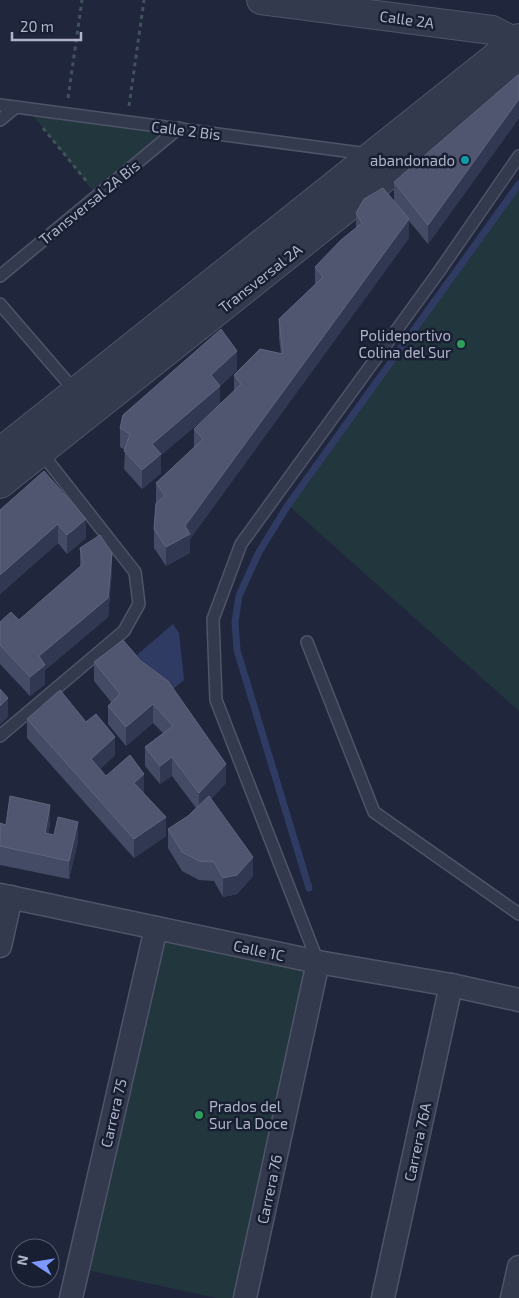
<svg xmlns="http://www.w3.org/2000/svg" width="519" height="1298" font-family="'Exo 2',sans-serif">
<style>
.green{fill:#22363e}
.water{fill:#2f3b62}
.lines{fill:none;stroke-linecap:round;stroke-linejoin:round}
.stream{stroke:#2f3b62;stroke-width:7}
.service-casing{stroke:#4f5468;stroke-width:14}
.minor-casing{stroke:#4f5468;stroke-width:25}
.tertiary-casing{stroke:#4f5468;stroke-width:30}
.path{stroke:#40535b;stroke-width:3;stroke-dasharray:4 4;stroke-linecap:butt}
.service{stroke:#343a4d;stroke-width:11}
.minor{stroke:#343a4d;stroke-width:22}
.tertiary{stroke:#343a4d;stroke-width:28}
.wall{fill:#444b65}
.shaded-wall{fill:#313851}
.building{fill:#505670;stroke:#5e657e}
.culture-dot{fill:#0f9aa8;stroke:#191f32;stroke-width:2}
.leisure-dot{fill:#2e9e5b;stroke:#191f32;stroke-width:2}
.labels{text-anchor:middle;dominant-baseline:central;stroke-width:5;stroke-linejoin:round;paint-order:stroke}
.street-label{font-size:15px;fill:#afb4c9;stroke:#191f32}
.poi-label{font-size:15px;fill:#afb4c9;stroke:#191f32;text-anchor:end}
</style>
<rect width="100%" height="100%" fill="#20273d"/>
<g class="green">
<polygon points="27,108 179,128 97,196"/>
<polygon points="519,184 519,711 288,505"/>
<polygon points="156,928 318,962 245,1298 217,1298 77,1268"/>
</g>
<polygon class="water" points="173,624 179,633 184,680 168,693 137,655"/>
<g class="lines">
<polyline class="stream" points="309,888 237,650 235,622 239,596 259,552 288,505 519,184"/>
<defs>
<g id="service">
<polyline points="0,105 368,154"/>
<polyline points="0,120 16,107"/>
<polyline points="0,276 179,128"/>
<polyline points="0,304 75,391"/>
<polyline points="307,642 374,812 519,914"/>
<polyline points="0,736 124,631 139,604 135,572 40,451"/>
<polyline points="318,962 216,700 213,619 241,544 438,273 519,156"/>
</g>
<g id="minor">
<polyline points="0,895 318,962 451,985 519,1000"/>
<polyline points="0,946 11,897"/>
<polyline points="71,1298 156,928"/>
<polyline points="245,1298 318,962"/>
<polyline points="383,1298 451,985"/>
<polyline points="512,1298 519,1267"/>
</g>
<g id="tertiary">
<polyline points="261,0 492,30 519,44"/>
<polyline points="0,452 519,38"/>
<polyline points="0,484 519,71"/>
</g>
</defs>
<use href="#service" class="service-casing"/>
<use href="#minor" class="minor-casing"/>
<use href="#tertiary" class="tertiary-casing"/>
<g class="path">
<polyline points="68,98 82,0"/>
<polyline points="129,106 144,0"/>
<polyline points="43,128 88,183"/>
</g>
<use href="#service" class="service"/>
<use href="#minor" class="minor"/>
<use href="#tertiary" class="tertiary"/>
</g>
<g class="wall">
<polygon points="519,74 519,118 428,244 409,221 409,238 190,539 190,553 166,566 154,548 154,529 157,503 156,501 156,483 194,448 194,429 212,412 161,455 161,473 142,489 124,469 125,450 120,447 120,428 237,370 220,386 220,404 234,391 234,375 281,354 279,338 279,319 315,285 315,267 356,228 356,213 394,201 394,182"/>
<polygon points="44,471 86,538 67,554 58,543 0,594 0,510"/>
<polygon points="80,548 112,572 108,617 45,670 45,684 30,696 0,664 0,622 19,620 80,567"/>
<polygon points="123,640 226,783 211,799 253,876 237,894 223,897 214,881 199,880 182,871 168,848 168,829 188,816 196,808 172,776 160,784 145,766 145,747 163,733 153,723 126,746 108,724 108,706 111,702 94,681 94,662"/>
<polygon points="27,719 115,755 100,769 106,776 144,793 166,836 134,858 27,738"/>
<polygon points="0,823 6,825 50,824 48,834 78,841 69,879 0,865"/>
</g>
<g class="shaded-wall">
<polygon points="519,99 519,118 428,244 428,225"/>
<polygon points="409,219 409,238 190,539 190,553 166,566 166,547"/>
<polygon points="237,351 237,370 211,393 211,375"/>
<polygon points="220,386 220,405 161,455 161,473 142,489 142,470 152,444"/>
<polygon points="86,519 86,538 67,554 67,535"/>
<polygon points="58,524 58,543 0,594 0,575"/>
<polygon points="112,553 112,572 108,617 45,670 45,684 30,696 30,677 39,656"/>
<polygon points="8,698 8,717 0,725 0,706"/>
<polygon points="153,704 153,723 126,746 126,727"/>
<polygon points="115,737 115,755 91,778 91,759"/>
<polygon points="172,757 172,776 160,784 160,766"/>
<polygon points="226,764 226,783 199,812 199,793"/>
<polygon points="144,774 144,793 134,802 134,783"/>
<polygon points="50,805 50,824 45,852 45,833"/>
<polygon points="166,817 166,836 134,858 134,839"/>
<polygon points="78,822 78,841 69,879 69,861"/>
<polygon points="253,857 253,876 237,894 223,897 223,878"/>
</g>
<g class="building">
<polygon points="519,74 519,99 428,225 394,182"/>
<polygon points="383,188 409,219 185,526 190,534 166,547 154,529 156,503 165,496 156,483 203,439 194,429 241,384 234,375 260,349 283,354 279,319 323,277 315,267 341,240 362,223 356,213 364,199"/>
<polygon points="221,329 237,351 211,375 220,386 152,444 161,454 142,470 124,451 130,434 120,428 123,415"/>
<polygon points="44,471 86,519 67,535 58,524 0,575 0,510"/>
<polygon points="100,535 112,553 108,598 39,656 45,665 30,677 0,645 0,622 11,612 19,620 83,564 80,548"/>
<polygon points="123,640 141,661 168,681 226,764 199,793 172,757 160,766 145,747 173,726 153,704 126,727 108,706 120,694 94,662"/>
<polygon points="0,689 8,698 0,706"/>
<polygon points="60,690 86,722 96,714 115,737 91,759 106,776 130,755 144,774 134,783 166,817 134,839 27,719"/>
<polygon points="10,796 50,805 45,833 54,835 58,817 78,822 69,861 0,846 0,823 6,825"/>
<polygon points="209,796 253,857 237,875 223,878 214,862 199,861 182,852 168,829 188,816"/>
</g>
<circle class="culture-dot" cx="465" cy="160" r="5"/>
<g class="leisure-dot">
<circle cx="461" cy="344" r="5"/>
<circle cx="199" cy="1115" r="5"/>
</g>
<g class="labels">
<g class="street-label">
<text transform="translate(407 19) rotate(8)">Calle 2A</text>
<text transform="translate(186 130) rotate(7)">Calle 2 Bis</text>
<text transform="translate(89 202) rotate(-39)">Transversal 2A Bis</text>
<text transform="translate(260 278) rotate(-38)">Transversal 2A</text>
<text transform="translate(259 950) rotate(12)">Calle 1C</text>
<text transform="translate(113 1113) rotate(-77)">Carrera 75</text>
<text transform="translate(417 1142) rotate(-78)">Carrera 76A</text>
<text transform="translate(269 1189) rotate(-78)">Carrera 76</text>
</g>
<g class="poi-label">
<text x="455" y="160">abandonado</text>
<text x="451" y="335">Polideportivo<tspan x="451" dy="17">Colina del Sur</tspan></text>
<text x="209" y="1106" text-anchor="start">Prados del<tspan x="209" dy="17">Sur La Doce</tspan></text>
</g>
</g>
<g transform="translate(35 1263) rotate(282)"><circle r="24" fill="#191f32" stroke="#555b6e"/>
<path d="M0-4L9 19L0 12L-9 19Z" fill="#7e98ff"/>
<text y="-8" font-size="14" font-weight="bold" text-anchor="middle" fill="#afb4c9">N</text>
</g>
<path d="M12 32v8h69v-8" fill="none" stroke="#afb4c9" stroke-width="2.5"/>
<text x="20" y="32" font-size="15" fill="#afb4c9" stroke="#191f32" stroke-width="4" paint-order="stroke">20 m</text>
</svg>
